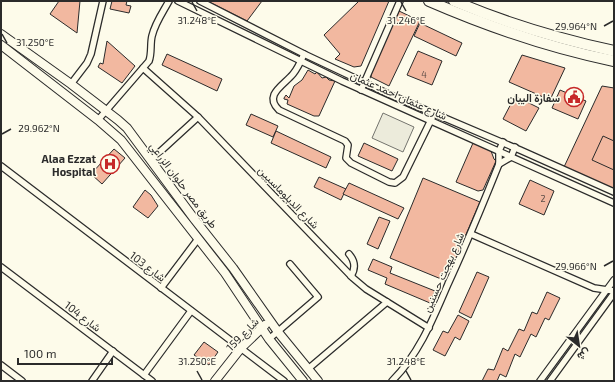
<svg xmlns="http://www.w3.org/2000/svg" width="615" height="382" font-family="'Exo 2',Vazirmatn,sans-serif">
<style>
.green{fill:#ecebdb;stroke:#74746e}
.building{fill:#f2b8a0;stroke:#2b2b2b}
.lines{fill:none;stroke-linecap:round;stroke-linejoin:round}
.street-casing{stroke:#2b2b2b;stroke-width:8}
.secondary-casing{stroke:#2b2b2b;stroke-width:10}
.highway-casing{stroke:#2b2b2b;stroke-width:12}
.street{stroke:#fdfbea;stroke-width:5.5}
.secondary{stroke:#fdfbea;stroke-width:8}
.highway{stroke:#fdfbea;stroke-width:10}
.ticks{fill:none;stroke:#2b2b2b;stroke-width:1.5}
.labels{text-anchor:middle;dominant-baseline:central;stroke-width:3;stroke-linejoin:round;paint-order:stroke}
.number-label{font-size:9px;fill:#5d4e48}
.street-label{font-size:11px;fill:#2b2b2b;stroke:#fdfbea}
.poi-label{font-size:11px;font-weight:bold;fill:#2b2b2b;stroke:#fdfbea;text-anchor:end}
.ticks-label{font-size:10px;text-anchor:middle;fill:#2b2b2b;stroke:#fdfbea;stroke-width:3;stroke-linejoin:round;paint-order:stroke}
</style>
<rect width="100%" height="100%" fill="#fdfbea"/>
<polygon class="green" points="383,113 414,127 403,152 372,138"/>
<g class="building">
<polygon points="59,1 80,1 77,33 50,14"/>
<polygon points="112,1 127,1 126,5 131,6 129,13 110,9"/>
<polygon points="207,1 262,1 247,21"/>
<polygon points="359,1 389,1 361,66 354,67 335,59 340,54 324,35"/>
<polygon points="399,11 420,21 389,86 371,77 371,72"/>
<polygon points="420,23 462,43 456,56 414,36"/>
<polygon points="107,41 135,66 122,83 98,67 100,63 103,64"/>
<polygon points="418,51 442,61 432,85 407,75"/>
<polygon points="167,54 222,79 217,91 162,65"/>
<polygon points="522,55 565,68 550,100 509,82"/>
<polygon points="308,70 315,74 317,72 322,78 326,77 329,80 335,81 319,116 314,116 287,104 288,100 284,99 284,98 286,95 289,98 294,86 302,80"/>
<polygon points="602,86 614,88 614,189 564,167"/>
<polygon points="560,90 586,101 578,119 552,108"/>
<polygon points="515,96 539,108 526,131 503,119"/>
<polygon points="251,114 278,126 273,137 246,125"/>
<polygon points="276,131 331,157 326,168 271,143"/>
<polygon points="603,136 614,141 614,170 592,160"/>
<polygon points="364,143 398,159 392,171 358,156"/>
<polygon points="473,143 491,151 494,159 496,161 483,190 478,191 456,182"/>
<polygon points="114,149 125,158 102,184 91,174"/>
<polygon points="319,177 346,189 341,200 314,187"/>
<polygon points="423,178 480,202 446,281 390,258"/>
<polygon points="530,180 554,191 544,215 519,204"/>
<polygon points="349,183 404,208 398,219 343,194"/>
<polygon points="145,190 151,195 158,206 148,218 133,207"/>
<polygon points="379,217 390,221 378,249 367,244"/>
<polygon points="373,259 392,267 390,273 435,291 430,303 385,284 387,278 368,270"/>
<polygon points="477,272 489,277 471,318 459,312"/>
<polygon points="547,292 560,298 549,320 545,318 536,337 531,334 520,357 515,354 506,377 500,374 497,381 482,381 488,369 494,370 503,348 508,351 519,329 524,331 532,312 537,314"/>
<polygon points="458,315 469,321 460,340 455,337 445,356 433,350 443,331 448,333"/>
<polygon points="204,342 218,352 209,365 194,355"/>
</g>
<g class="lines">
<defs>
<g id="street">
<polyline points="178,1 342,81 614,203"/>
<polyline points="200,1 304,54 393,96 520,150 614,192"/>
<path d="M304,54c-3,7 -6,14 -11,20 -9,11 -30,21 -14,36l66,31 3,4 -2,13 5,5 38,19 6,1 8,-6 29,-59"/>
<polyline points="143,68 198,117 353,278 366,289 429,328"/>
<polyline points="71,84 87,63 91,54 103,1"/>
<polyline points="361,90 400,1"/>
<path d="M98,120l51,-59c3,-8 1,-17 3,-25 3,-13 11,-24 17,-35"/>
<polyline points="151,160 198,117"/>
<polyline points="499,164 511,157 515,147"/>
<polyline points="1,166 284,381"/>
<polyline points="471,234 594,288 614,291"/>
<path d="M349,254c6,7 7,14 2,22"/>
<polyline points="1,267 152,381"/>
<polyline points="161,288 198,239"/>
<polyline points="269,339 318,297 290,264"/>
<polyline points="1,365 22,381"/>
<polyline points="308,369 387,302"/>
<polyline points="144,375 191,311"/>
<polyline points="92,381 113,351"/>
<path d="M392,381c27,-27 41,-62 56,-97 18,-39 35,-80 51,-120v-13l4,-9"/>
<polyline points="540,381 614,280"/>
<polyline points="550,381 614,293"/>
</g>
<g id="secondary">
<polyline points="1,34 71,84 118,120 127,128 195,220 233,268 278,332 318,381"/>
<polyline points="1,45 98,120 121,140 225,273 269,339 303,381"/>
<polyline points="215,381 241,348 265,325"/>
</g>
<g id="highway">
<path d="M429,1c60,26 121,47 185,60"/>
<path d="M454,1c51,22 105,38 160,50"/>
</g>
</defs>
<use href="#street" class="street-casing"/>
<use href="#secondary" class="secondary-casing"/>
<use href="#highway" class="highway-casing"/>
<use href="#street" class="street"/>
<use href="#secondary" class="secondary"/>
<use href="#highway" class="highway"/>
</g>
<path class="ticks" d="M192,2l5,9M401,2l5,9M604,26l9,-5M2,34l5,9M2,134l9,-5M604,266l9,-5M197,371l5,9M406,371l5,9"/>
<defs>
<symbol id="civic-ring" viewBox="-11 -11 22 22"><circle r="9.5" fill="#fdfbea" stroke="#c62828" stroke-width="1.5"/><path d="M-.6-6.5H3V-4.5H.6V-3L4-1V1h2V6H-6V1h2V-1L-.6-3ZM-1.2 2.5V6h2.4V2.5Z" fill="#c62828"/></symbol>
<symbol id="hospital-ring" viewBox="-11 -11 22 22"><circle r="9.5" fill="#fdfbea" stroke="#c62828" stroke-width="1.5"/><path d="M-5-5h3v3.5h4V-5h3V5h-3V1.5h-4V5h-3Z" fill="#c62828"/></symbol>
</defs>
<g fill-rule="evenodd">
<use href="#civic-ring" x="563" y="86" width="22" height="22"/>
<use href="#hospital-ring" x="99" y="153" width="22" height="22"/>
</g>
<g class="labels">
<g class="number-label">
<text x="424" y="74">4</text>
<text x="543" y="198">2</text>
</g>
<g class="street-label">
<text transform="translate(399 95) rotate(24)">شارع عثمان احمد عثمان</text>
<text transform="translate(184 185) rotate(53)">طريق مصر حلوان الزراعي</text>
<text transform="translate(289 197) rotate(46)">شارع الدبلوماسيين</text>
<text transform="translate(148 266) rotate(37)">شارع 103</text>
<text transform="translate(443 272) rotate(-66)">شارع بهجت حسنين</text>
<text transform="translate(83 316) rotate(37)">شارع 104</text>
<text transform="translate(242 334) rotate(-46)">شارع 159</text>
</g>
<g class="poi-label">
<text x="560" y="97">سفارة اليبان</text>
<text x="96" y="158">Alaa Ezzat<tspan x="96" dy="13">Hospital</tspan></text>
</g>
</g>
<g class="ticks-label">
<text x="197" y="24">31.248°E</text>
<text x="406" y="24">31.246°E</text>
<text x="576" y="30">29.964°N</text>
<text x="35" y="46">31.250°E</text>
<text x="39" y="132">29.962°N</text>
<text x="576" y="270">29.966°N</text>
<text x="197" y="365">31.250°E</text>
<text x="406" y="365">31.248°E</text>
</g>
<rect width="615" height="382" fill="none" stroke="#2b2b2b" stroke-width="4"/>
<g transform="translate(579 346) rotate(150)" stroke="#fdfbea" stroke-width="3" paint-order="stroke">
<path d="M0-3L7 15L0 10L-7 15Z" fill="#2b2b2b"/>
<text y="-6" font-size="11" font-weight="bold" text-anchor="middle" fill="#2b2b2b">ش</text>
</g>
<path d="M18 358v6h94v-6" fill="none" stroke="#2b2b2b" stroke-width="2"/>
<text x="24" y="358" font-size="12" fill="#2b2b2b" stroke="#fdfbea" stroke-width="3" paint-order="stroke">100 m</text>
</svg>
